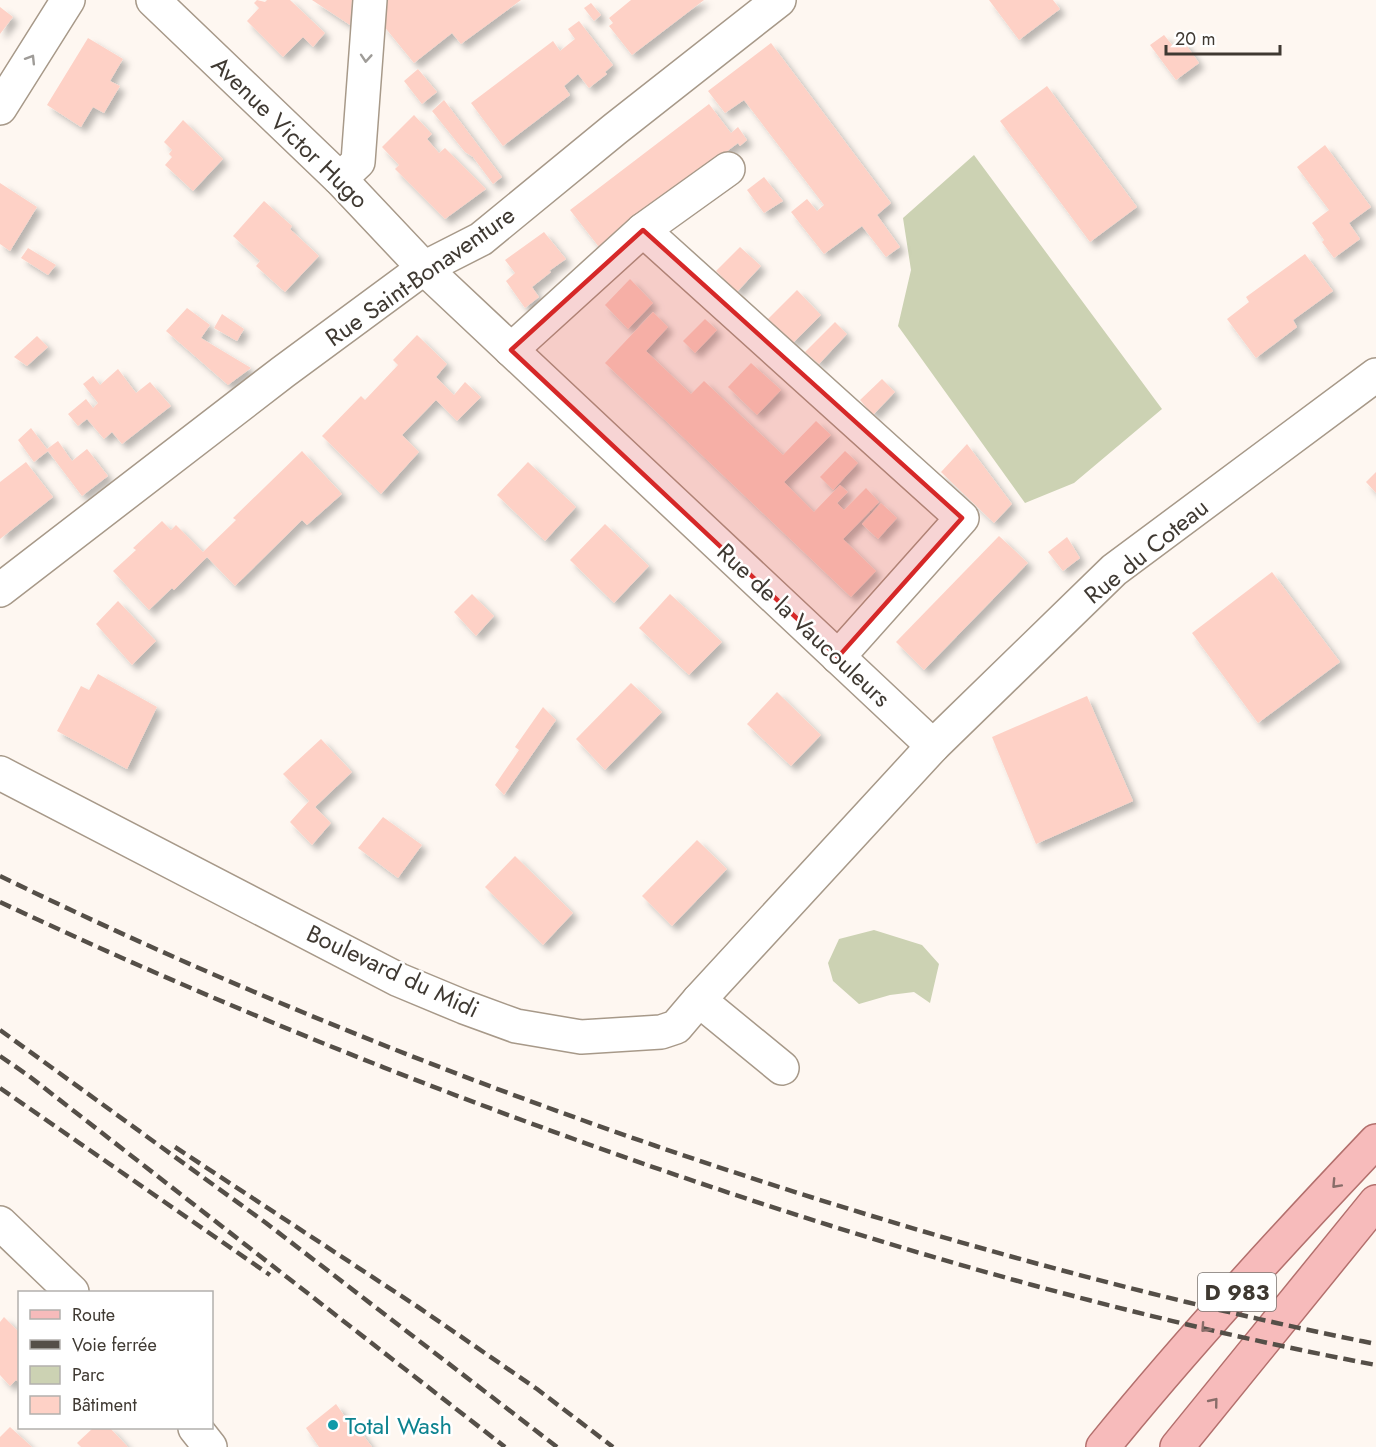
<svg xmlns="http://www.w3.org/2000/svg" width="1376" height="1447" font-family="Jost,sans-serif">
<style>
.green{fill:#ccd2b3}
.building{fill:#fed1c6;filter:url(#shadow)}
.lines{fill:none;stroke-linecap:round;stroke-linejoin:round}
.street-casing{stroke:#a79989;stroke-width:36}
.secondary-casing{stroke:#a79989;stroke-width:36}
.primary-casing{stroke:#b3706d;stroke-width:36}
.street{stroke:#fff;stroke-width:33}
.secondary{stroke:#fff;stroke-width:33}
.primary{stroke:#f7bbbb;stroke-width:33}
.rail{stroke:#554f48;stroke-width:4.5;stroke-dasharray:12 6;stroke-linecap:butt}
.oneway{stroke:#9f9c98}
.oneway2{stroke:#896d69}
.marked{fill:#d62828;fill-opacity:0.2;stroke:#d62828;stroke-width:4.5;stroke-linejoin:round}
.culture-dot{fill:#0f9aa8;stroke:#fff;stroke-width:2}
.labels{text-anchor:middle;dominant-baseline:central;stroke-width:5;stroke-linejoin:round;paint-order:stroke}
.shield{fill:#fff;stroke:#797470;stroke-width:1.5}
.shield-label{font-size:22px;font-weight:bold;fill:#3f3932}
.street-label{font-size:24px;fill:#3f3932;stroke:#fff}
.culture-label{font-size:24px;fill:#0d838f;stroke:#fff;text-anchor:start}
</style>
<defs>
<filter id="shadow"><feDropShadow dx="5.5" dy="5.5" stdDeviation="3" flood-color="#0004"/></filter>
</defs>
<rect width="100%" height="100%" fill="#fef7f1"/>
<g class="green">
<polygon points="974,155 1162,409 1074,483 1025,503 898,326 911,270 903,218"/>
<polygon points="874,930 922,945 939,964 930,1003 914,992 890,995 859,1004 833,981 828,963 839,939"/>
</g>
<g class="building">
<polygon points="257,0 265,2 267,0 290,0 325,33 313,47 303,37 283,57 247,21 259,8 254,3"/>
<polygon points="312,0 352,0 350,25"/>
<polygon points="385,0 521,0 461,44 452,33 414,63 383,25"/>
<polygon points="631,0 704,0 632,55 609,26 613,23 609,18"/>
<polygon points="989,0 1053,0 1060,9 1019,40"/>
<polygon points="591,3 601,15 594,21 584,8"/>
<polygon points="0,7 13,17 0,34"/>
<polygon points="579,21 613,65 605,72 607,74 589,88 578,74 564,86 570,95 503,146 471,103 553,41 560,51 575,39 568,29"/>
<polygon points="1164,35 1173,46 1182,39 1199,63 1176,80 1150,45"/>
<polygon points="88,38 123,59 110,81 120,86 104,113 93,107 81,127 47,105"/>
<polygon points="771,43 891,203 877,215 900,247 886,257 862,226 824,254 791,212 807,199 817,211 824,205 744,100 725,113 708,91"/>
<polygon points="418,69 437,92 422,104 404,81"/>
<polygon points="1047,86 1137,207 1090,242 1000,121"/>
<polygon points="444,100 502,177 493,184 473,157 465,152 432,111"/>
<polygon points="709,104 731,133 738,127 747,140 740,146 738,143 599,247 570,210"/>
<polygon points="414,115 432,134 427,139 439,153 445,148 486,189 445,219 395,169 399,165 382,147"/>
<polygon points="183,120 223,159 193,191 165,165 172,157 169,154 172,150 164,142"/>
<polygon points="1325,145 1371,207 1349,223 1360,239 1334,258 1322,242 1324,240 1312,223 1329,210 1297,167"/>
<polygon points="764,177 783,201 764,213 747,190"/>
<polygon points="0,183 37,207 10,251 0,244"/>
<polygon points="264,201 292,226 290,229 319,256 285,292 256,266 260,261 233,236"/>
<polygon points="544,232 566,259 549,271 551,272 532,287 539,297 525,308 506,281 515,273 505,260"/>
<polygon points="740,247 761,266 737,292 716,271"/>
<polygon points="28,248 56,265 48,275 21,258"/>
<polygon points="1305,254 1333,291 1293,320 1297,327 1256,358 1227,319 1249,302 1246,297"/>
<polygon points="630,279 653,303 628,329 605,305"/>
<polygon points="797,290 821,315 793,343 768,319"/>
<polygon points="187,308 210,325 201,338 251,368 228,385 166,331"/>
<polygon points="653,312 668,327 646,351 691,394 704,381 783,455 816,421 831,435 784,482 814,512 840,485 848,492 837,503 844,510 866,488 879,502 843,539 876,571 851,597 605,363"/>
<polygon points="222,314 244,329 237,341 214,328"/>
<polygon points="705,319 717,330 695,353 683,341"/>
<polygon points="835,322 847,334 819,364 805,352"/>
<polygon points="417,335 447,364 436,377 454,395 465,382 481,397 457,421 436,400 402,435 419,452 381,494 322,436 361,396 365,400 398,365 393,360"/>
<polygon points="37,336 48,347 27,366 14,357"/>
<polygon points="751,363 781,390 757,415 728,387"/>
<polygon points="118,369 136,393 150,382 171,406 122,444 112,432 104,439 87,419 78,426 68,414 86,399 93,408 98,403 83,384 93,376 100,385"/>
<polygon points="882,379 895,392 873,415 860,400"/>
<polygon points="31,428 47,449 58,441 72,461 87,449 108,476 82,496 48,451 34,462 18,440"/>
<polygon points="967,444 1012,504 994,523 941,472"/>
<polygon points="302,451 342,494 307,525 302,520 235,586 207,557 174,590 172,588 149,610 113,571 136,550 133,548 162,521 171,530 176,525 203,552 236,520 233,518"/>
<polygon points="845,451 858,463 833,490 820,477"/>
<polygon points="26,462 53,497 0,539 0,482"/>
<polygon points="528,462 576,507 545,541 497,495"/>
<polygon points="1376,472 1376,493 1366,482"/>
<polygon points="881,503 897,518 878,539 862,524"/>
<polygon points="605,524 649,566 614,603 570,560"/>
<polygon points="999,536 1028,563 924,670 896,642"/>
<polygon points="1067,537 1080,558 1063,571 1048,552"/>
<polygon points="1272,572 1340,662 1258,723 1192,633"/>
<polygon points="472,594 494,616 476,636 454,612"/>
<polygon points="670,594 722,642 689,675 639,628"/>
<polygon points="118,601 156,641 132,665 96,624"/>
<polygon points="98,674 157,707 127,769 57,731 81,686 89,690"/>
<polygon points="631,683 662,712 605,770 576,739"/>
<polygon points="777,692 821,735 791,766 747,724"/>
<polygon points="1087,696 1133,801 1036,844 992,737"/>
<polygon points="543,707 556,720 504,795 495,785 519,750 515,747"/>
<polygon points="321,739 352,772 315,807 331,823 312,845 290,822 309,801 283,774"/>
<polygon points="383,817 422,845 398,878 358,848"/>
<polygon points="697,840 727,869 672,926 642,896"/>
<polygon points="515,856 573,913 543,945 485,887"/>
<polygon points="4,1317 20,1333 20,1383 16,1380 10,1386 0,1375 0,1322"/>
<polygon points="336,1404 348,1421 351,1419 372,1447 319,1447 306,1428"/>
<polygon points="10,1427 32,1447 0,1447 0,1437"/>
<polygon points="93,1428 110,1428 128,1447 81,1447 77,1443"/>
</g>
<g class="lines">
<defs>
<g id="street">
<polyline points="153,0 340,179 424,268 933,746"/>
<polyline points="0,108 68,0"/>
<polyline points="340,179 358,162 370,0"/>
<polyline points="643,230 728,169"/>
<polyline points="511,350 643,230 962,518 838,657"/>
<polyline points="0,590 283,372 424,268 481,239 615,129 779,0"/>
<polyline points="0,773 399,980 464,1007 516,1026 581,1037 661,1032 676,1027 699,1000 933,746 1114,570 1376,375"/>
<polyline points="699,1000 782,1068"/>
</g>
<g id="secondary">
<polyline points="0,1223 72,1292"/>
<polyline points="195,1428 210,1447"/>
</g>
<g id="primary">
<path d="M1103,1447c86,-106 179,-207 273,-306"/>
<polyline points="1177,1447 1376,1202"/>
</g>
</defs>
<use href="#street" class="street-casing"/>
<use href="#secondary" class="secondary-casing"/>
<use href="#primary" class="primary-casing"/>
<use href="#street" class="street"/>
<use href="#secondary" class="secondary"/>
<use href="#primary" class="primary"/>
<g class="rail">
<path d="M0,876c213,104 433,193 656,270 236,81 476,149 720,198"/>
<path d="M0,902c212,100 429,187 650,264 237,82 479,152 726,199"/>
<polyline points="0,1030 266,1223 557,1447"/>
<polyline points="0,1056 29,1076 505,1447"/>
<polyline points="0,1088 270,1275"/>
<polyline points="175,1147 418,1307 537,1389 613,1447"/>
</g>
</g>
<defs><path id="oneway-chevron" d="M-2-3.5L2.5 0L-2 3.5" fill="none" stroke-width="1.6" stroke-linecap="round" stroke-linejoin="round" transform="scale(1.5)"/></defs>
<g class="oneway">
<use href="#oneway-chevron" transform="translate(366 58) rotate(94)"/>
<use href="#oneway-chevron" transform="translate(31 59) rotate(-58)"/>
</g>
<g class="oneway2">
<use href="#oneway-chevron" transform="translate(1336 1184) rotate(133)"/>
<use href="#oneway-chevron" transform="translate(1205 1328) rotate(132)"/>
<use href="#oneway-chevron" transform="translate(1214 1402) rotate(-51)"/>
</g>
<path class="marked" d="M643,230l319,288 -124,139 -327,-307z"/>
<circle class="culture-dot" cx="333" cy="1425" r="6"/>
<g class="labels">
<rect class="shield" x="1198" y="1273" width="78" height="38" rx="4.5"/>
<g class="shield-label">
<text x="1237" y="1292">D 983</text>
</g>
<g class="street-label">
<text transform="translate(290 132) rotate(44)">Avenue Victor Hugo</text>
<text transform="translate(420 276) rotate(-35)">Rue Saint-Bonaventure</text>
<text transform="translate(1146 551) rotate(-39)">Rue du Coteau</text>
<text transform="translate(804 625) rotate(43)">Rue de la Vaucouleurs</text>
<text transform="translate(393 971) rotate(25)">Boulevard du Midi</text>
</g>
<g class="culture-label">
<text x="345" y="1425">Total Wash</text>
</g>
</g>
<rect x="18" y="1291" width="195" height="138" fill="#ffffff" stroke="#b2b0ad" stroke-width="1.5"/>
<rect x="30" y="1310" width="30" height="9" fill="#f7bbbb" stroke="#b2b0ad" stroke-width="1.5"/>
<text x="72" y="1321" font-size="18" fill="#3f3932">Route</text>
<rect x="30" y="1340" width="30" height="9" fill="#554f48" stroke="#b2b0ad" stroke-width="1.5"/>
<text x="72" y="1351" font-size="18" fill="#3f3932">Voie ferrée</text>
<rect x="30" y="1366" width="30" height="18" fill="#ccd2b3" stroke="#b2b0ad" stroke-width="1.5"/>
<text x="72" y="1381" font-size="18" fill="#3f3932">Parc</text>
<rect x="30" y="1396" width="30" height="18" fill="#fed1c6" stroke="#b2b0ad" stroke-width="1.5"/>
<text x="72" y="1411" font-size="18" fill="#3f3932">Bâtiment</text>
<path d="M1166 45v9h114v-9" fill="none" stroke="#3f3932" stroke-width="3"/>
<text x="1175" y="45" font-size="18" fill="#3f3932" stroke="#ffffff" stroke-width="4.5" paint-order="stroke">20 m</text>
</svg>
